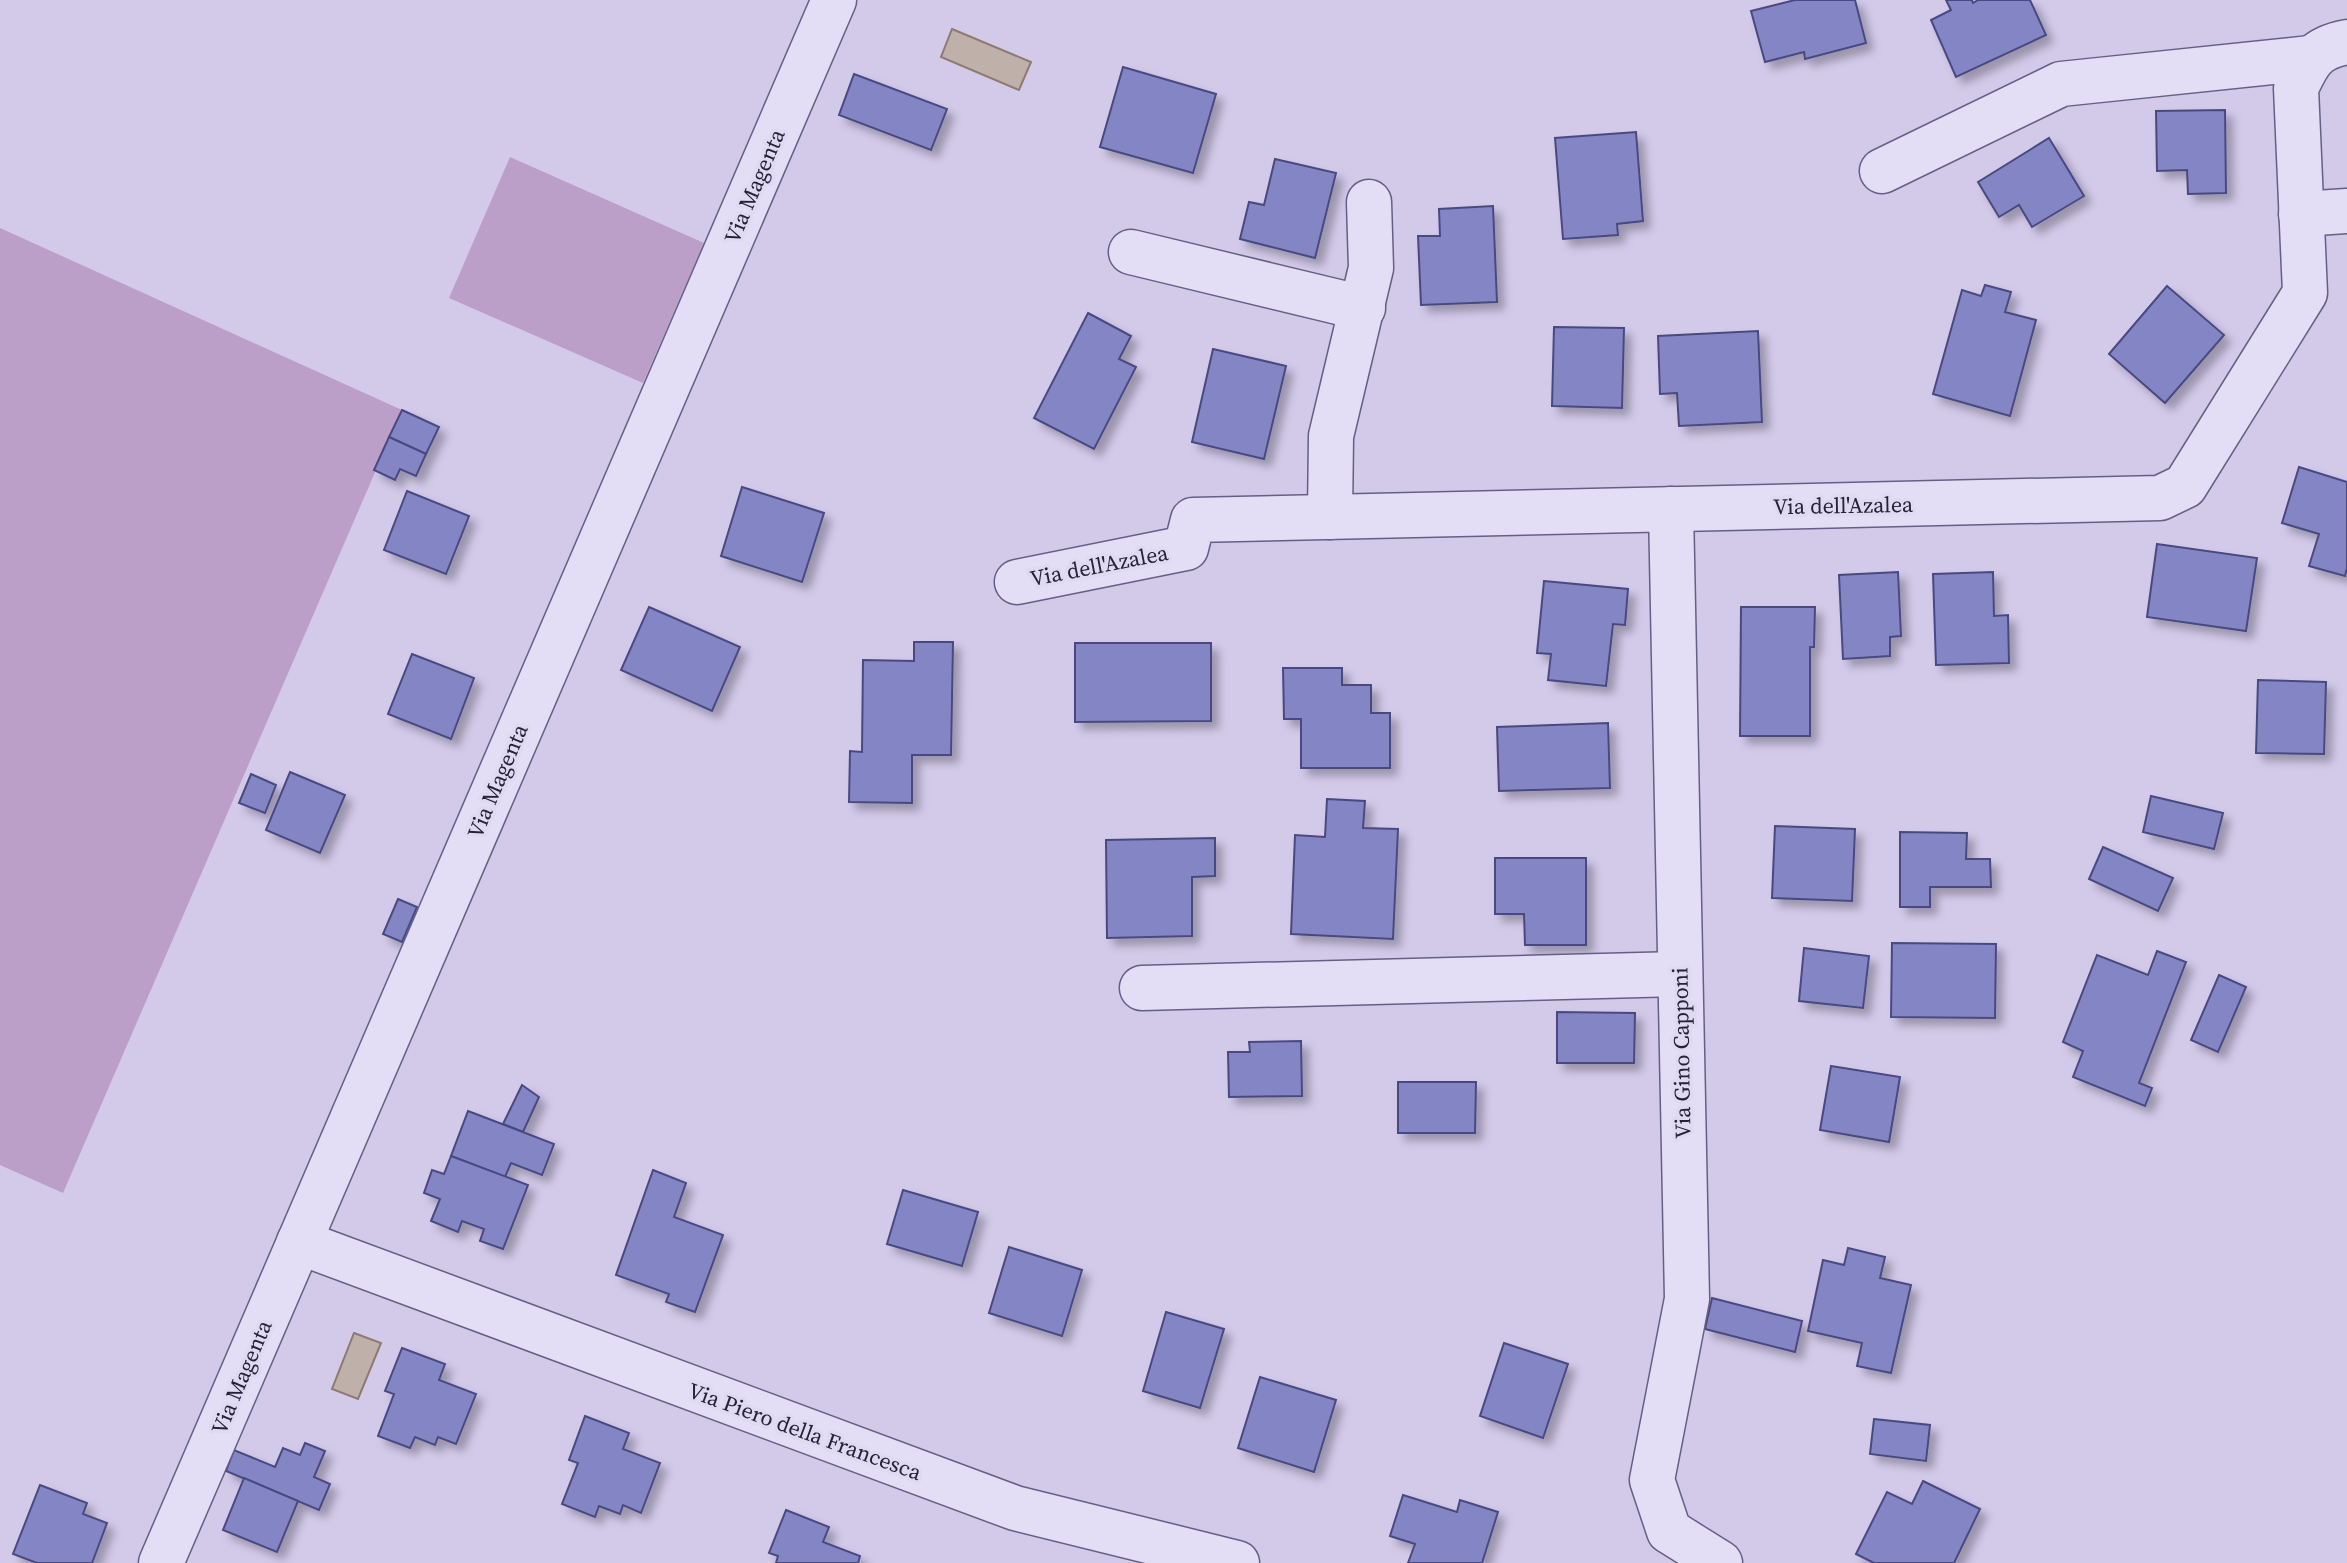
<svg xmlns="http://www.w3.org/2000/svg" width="2347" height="1563" font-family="'Source Serif 4',serif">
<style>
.green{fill:#bb9fc8}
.water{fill:#bfb0aa;stroke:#8d7b71;stroke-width:2}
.building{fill:#8485c4;stroke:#494a82;stroke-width:2;filter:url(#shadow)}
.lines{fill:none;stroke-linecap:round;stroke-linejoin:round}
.minor-casing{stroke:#646085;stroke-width:47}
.minor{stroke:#e4ddf6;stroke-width:44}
.labels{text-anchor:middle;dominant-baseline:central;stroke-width:7;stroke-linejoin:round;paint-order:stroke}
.street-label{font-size:22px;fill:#232237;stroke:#e0d9f2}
</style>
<defs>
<filter id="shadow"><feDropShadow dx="7" dy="7" stdDeviation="4" flood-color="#0004"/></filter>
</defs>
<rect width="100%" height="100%" fill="#d3caea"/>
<g class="green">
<polygon points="510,157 704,243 643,383 449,298"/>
<polygon points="0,228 402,410 63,1193 0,1165"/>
</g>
<g class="water">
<polygon points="952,29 1031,62 1019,90 941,57"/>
<polygon points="354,1333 381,1343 358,1399 332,1389"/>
</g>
<g class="building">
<polygon points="1795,0 1855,0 1866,43 1805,59 1804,52 1765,62 1751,11"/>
<polygon points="1946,0 1972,0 1973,3 1978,0 2030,0 2046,35 1956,77 1931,20 1951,10"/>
<polygon points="1123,67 1216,94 1193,173 1100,147"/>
<polygon points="854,74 947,109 931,150 839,115"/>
<polygon points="2225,110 2226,193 2188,194 2187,170 2157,171 2156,111"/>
<polygon points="1636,132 1643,221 1617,224 1618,235 1563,239 1555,138"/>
<polygon points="2049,138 2084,196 2032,227 2019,205 1999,217 1978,182"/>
<polygon points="1275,159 1336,173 1315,258 1240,239 1249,202 1264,205"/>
<polygon points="1493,206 1497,302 1421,305 1418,236 1440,236 1439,209"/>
<polygon points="1985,285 2011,292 2005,312 2036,320 2010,416 1933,394 1962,290 1981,296"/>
<polygon points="2167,286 2224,335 2165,403 2109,354"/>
<polygon points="1088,313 1131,336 1119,359 1136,367 1094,449 1034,418"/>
<polygon points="1554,327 1624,328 1622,408 1552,406"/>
<polygon points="1758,331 1762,422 1679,426 1677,393 1660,394 1658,336"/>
<polygon points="1213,349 1286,366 1264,459 1192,442"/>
<polygon points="402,410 439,427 426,454 389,437"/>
<polygon points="389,437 426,454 416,476 400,469 395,480 374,470"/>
<polygon points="2299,467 2347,482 2347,568 2345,576 2309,566 2319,534 2282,523"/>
<polygon points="742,487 824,513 802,582 721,556"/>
<polygon points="407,491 469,516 446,574 384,550"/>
<polygon points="2157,544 2257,558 2246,631 2147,617"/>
<polygon points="1898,572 1901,636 1890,637 1890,656 1843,659 1839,575"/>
<polygon points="1993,572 1994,616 2008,615 2009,663 1936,665 1933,574"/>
<polygon points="1544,581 1628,589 1625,625 1613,624 1606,686 1548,680 1551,654 1537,653"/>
<polygon points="649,607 740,647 712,711 621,670"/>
<polygon points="1741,607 1815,607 1814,647 1810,647 1810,736 1740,736"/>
<polygon points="914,642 953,642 951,755 912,755 912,803 849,802 850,751 862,752 863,660 914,661"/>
<polygon points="1075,643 1211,643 1211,721 1075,722"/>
<polygon points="412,654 474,678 451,739 388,714"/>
<polygon points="1283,668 1342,668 1342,685 1371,685 1371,713 1390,713 1390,768 1301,768 1301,719 1284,719"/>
<polygon points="2258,680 2326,682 2324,754 2256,753"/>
<polygon points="1608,723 1610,788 1499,791 1497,727"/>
<polygon points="290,772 345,795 320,853 266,830"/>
<polygon points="251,774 276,785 265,813 239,803"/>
<polygon points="2151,796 2223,813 2214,849 2143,832"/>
<polygon points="1327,799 1365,801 1363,828 1398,829 1393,939 1291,934 1295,835 1325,837"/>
<polygon points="1775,826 1855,829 1852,901 1772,898"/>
<polygon points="1900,832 1967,833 1966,859 1990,859 1991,887 1930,887 1930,907 1900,907"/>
<polygon points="1215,838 1215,876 1192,877 1192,936 1107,938 1106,840"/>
<polygon points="2103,847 2173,878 2158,911 2089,879"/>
<polygon points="1495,858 1586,858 1586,945 1525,945 1524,914 1495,914"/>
<polygon points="398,899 417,907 402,942 383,934"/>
<polygon points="1892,943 1996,944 1995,1018 1891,1017"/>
<polygon points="1804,948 1869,956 1863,1008 1799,1001"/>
<polygon points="2157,951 2186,962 2139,1083 2152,1088 2145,1106 2073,1077 2083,1051 2063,1042 2097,955 2148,975"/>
<polygon points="2219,975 2246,987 2218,1052 2191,1040"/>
<polygon points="1557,1012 1635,1013 1634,1063 1557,1063"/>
<polygon points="1301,1041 1302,1096 1229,1097 1228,1052 1250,1052 1249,1042"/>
<polygon points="1831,1066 1900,1077 1889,1142 1820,1130"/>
<polygon points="1398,1082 1476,1082 1475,1133 1398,1133"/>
<polygon points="522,1085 539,1097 523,1132 503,1124"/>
<polygon points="468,1111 554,1144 542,1175 511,1163 505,1177 451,1156"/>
<polygon points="451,1156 528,1185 503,1249 480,1241 484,1229 462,1221 458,1232 431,1221 440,1199 424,1193 432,1170 444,1174"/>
<polygon points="653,1170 686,1183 674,1217 723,1235 695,1312 666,1302 669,1294 616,1275"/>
<polygon points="903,1190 978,1212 962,1266 887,1244"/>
<polygon points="1009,1247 1082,1270 1062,1336 989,1313"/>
<polygon points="1848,1248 1885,1257 1880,1278 1911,1285 1891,1373 1857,1366 1862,1343 1808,1331 1823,1260 1844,1265"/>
<polygon points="1712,1298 1802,1321 1795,1352 1705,1329"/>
<polygon points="1166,1312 1224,1329 1200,1408 1143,1391"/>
<polygon points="1504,1343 1568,1364 1543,1438 1480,1416"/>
<polygon points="402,1348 445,1364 439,1380 476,1394 456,1444 438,1437 435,1445 415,1437 410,1448 378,1436 394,1394 385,1391"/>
<polygon points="1260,1377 1336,1400 1314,1472 1238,1448"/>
<polygon points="585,1416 629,1433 623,1449 660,1463 641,1513 623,1505 620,1514 599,1506 595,1517 562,1504 578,1463 569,1460"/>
<polygon points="1874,1419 1930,1425 1926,1461 1870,1454"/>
<polygon points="305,1443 325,1451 314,1477 330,1484 319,1510 226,1471 234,1450 275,1467 283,1448 300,1455"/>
<polygon points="244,1478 298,1501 277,1552 223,1530"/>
<polygon points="1923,1481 1980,1509 1954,1563 1874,1563 1856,1554 1887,1492 1912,1504"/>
<polygon points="40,1485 87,1503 83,1514 107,1523 92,1563 37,1563 13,1554"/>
<polygon points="1403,1495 1457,1512 1460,1500 1498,1512 1482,1563 1408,1563 1415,1544 1390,1536"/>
<polygon points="786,1510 829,1527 823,1542 860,1556 858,1563 776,1563 778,1556 769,1553"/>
</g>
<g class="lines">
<defs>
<g id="minor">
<polyline points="1882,171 2061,84 2310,58"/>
<polyline points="2301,214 2347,211"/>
<polyline points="1131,252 1363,308"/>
<polyline points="1671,509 1687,1299 1652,1480 1669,1531 1720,1563"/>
<polyline points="1330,517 1331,436 1371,268 1369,202"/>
<path d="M1017,582l169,-34 7,-28 967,-22 25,-12 120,-193 -9,-205c13,-28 19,-40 51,-46"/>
<polyline points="1142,988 1679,974"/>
<polyline points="299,1242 1015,1508 1237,1563"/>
<polyline points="161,1563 834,0"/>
</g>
</defs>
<use href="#minor" class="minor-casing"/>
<use href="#minor" class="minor"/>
</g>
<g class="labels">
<g class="street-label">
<text transform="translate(754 186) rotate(-67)">Via Magenta</text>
<text transform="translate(1843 505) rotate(-1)">Via dell'Azalea</text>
<text transform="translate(1099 565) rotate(-11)">Via dell'Azalea</text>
<text transform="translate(497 781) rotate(-67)">Via Magenta</text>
<text transform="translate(1681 1053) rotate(-91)">Via Gino Capponi</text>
<text transform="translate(241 1377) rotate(-67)">Via Magenta</text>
<text transform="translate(805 1431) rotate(20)">Via Piero della Francesca</text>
</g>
</g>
</svg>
